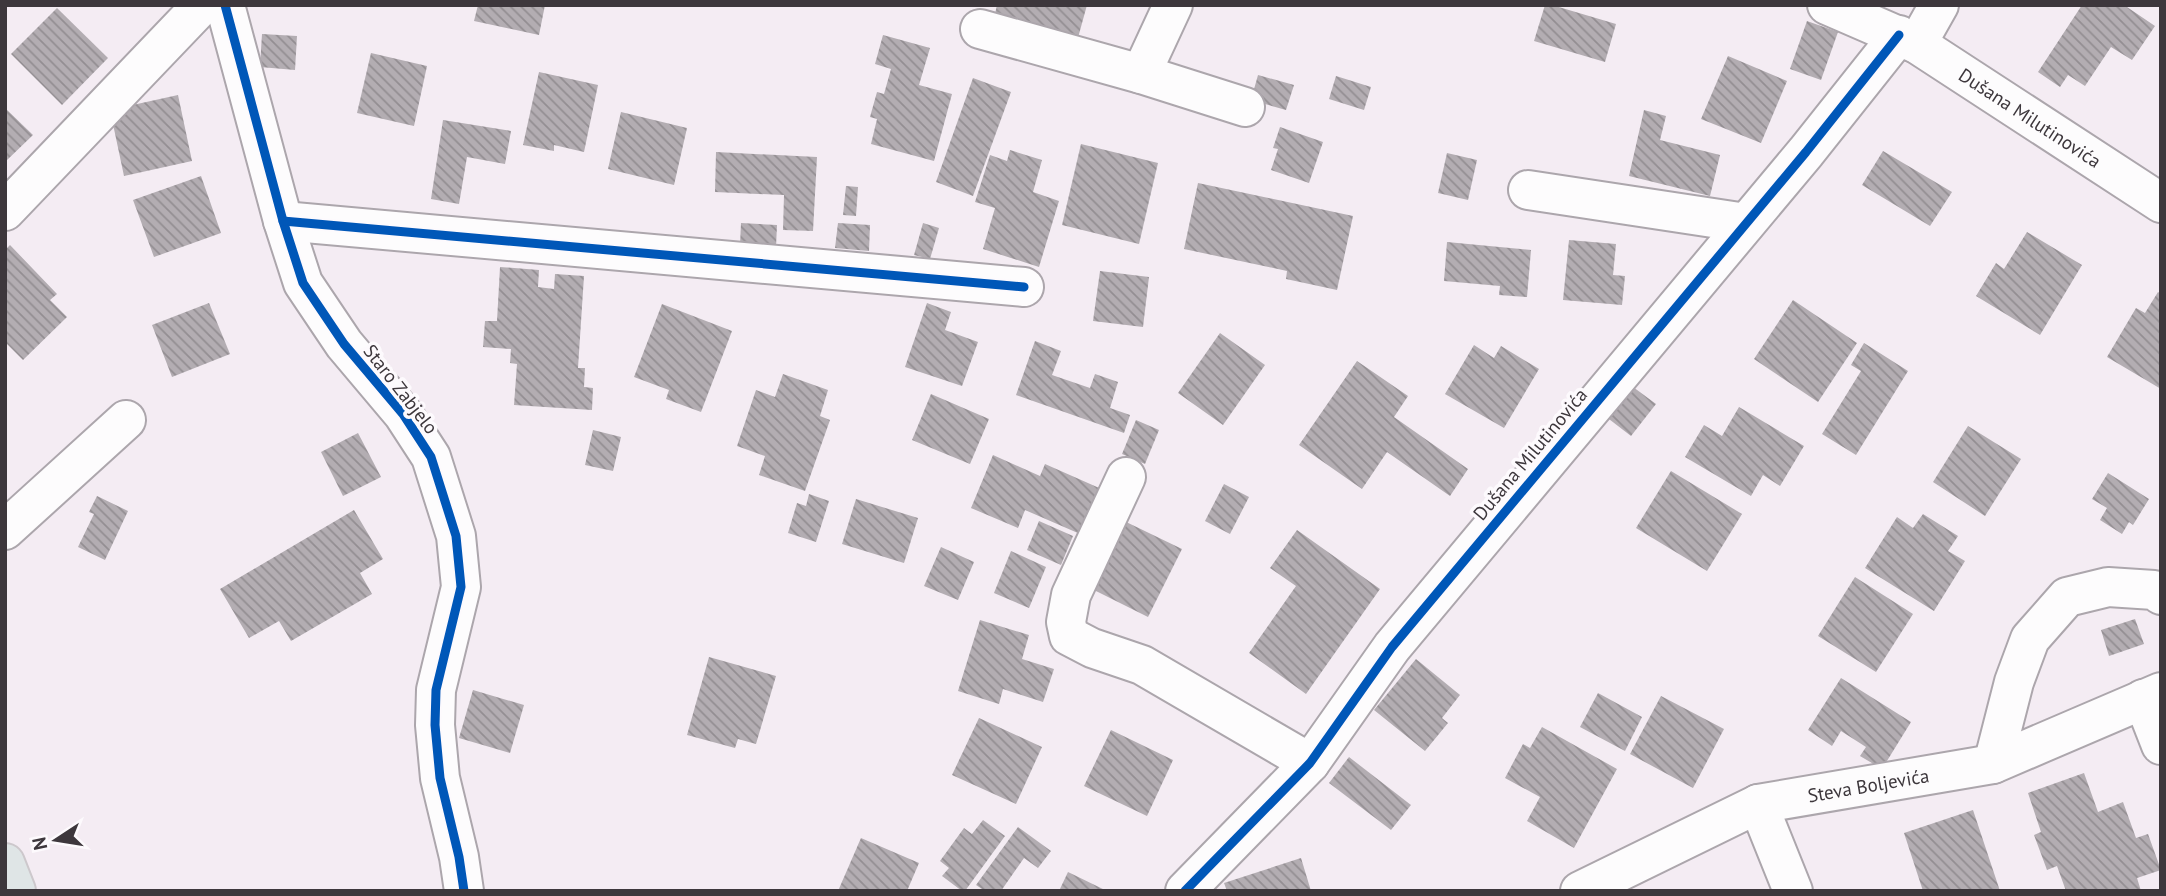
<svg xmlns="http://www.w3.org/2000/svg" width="2166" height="896" font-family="'PT Sans',sans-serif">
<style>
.building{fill:url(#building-back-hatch)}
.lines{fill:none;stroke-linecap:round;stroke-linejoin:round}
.minor-casing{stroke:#aca6ac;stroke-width:42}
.major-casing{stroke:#cdc8cc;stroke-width:42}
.minor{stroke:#fdfcfd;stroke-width:38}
.major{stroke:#dfe5e6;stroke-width:38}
.cycleway-casing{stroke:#fdfafd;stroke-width:13}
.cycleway{stroke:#0057b8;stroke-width:9}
.labels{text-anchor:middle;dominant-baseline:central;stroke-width:7;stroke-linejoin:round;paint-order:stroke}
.street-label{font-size:19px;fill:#3d373c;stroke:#fdfafd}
</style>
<defs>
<pattern id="building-back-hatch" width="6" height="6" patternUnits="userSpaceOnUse" patternTransform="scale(1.75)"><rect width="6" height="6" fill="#b3adb2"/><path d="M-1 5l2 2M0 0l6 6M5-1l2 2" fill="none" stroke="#938e92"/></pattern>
</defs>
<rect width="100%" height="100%" fill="#f4ecf3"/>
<g class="building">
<polygon points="478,5 545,5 539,35 474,21"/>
<polygon points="997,5 1087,5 1076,45 993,23"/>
<polygon points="1545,5 1552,5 1616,24 1605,62 1534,41"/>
<polygon points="2082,5 2124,5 2155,26 2132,60 2111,47 2085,86 2068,75 2060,87 2038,72"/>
<polygon points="57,8 108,58 62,105 11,54"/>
<polygon points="1807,21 1838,32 1821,80 1790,69"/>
<polygon points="262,34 297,36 295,70 260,67"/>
<polygon points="883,35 930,48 919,85 952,94 934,161 871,144 877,119 870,117 877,92 884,94 891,69 875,64"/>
<polygon points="371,53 427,66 414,126 357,113"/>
<polygon points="1728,56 1787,81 1761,143 1701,119"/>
<polygon points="539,72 598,85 584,152 554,145 554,151 523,145"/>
<polygon points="1258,75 1294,85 1286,110 1251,100"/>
<polygon points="1336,76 1371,87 1364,110 1329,99"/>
<polygon points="973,78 1011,92 973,196 936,182"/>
<polygon points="178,95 192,161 124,176 110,110"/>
<polygon points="5,108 33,135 5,162"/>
<polygon points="1644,110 1666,116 1660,140 1720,155 1710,196 1629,176"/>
<polygon points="621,112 687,128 674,185 608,169"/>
<polygon points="443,120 511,131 505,164 467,157 459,204 431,199"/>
<polygon points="1280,127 1323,142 1309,183 1271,170 1278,149 1273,148"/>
<polygon points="1081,144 1158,163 1139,244 1062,225"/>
<polygon points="1010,150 1042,160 1033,192 1059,201 1039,267 983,249 995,208 975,202 990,155 1007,161"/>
<polygon points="1883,151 1952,192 1930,226 1862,185"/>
<polygon points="716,152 817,157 813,231 783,230 784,195 715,192"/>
<polygon points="1447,153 1477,160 1468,200 1438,193"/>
<polygon points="201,176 221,233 154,257 133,200"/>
<polygon points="1198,183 1353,216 1337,290 1286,279 1287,271 1184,249"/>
<polygon points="846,186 858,187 856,216 843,215"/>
<polygon points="741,223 777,225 776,247 740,245"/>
<polygon points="838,223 870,225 869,251 835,248"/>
<polygon points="923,223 939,228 930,259 914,255"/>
<polygon points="2027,232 2082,265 2040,335 1976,296 1996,263 2004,269"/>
<polygon points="1569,240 1616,244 1613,275 1625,276 1622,305 1563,300"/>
<polygon points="1447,242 1531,250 1527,297 1499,295 1500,286 1444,281"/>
<polygon points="10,245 57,294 50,300 67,317 23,360 7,344 5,345 5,250"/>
<polygon points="500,267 539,270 538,287 554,289 555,274 584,276 578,368 585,368 584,387 593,388 592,410 514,405 517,364 510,363 511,349 483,347 485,321 497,321"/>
<polygon points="1100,271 1149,277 1143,327 1093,321"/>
<polygon points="2158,292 2161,294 2161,389 2107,357 2136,308 2145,313"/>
<polygon points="1793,300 1857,343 1818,402 1754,359"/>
<polygon points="209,303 230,354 172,377 152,325"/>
<polygon points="927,303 951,312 945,330 978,342 962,386 905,367"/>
<polygon points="662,304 732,331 701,412 666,399 669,390 634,377"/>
<polygon points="1220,333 1265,365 1223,425 1178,393"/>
<polygon points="1035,341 1061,351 1052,375 1090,388 1095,374 1118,382 1110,408 1130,415 1124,433 1016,395"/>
<polygon points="1864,343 1908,371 1856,455 1822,434 1861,371 1851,365"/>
<polygon points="1474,345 1494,358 1501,346 1539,369 1504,428 1445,394"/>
<polygon points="1357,361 1408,396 1394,417 1468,469 1450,496 1387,452 1362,489 1299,445"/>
<polygon points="783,374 828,390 820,416 830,420 805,491 759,475 765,456 737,446 756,390 775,397"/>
<polygon points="1629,384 1656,404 1631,436 1605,416"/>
<polygon points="931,394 989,419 970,464 912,440"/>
<polygon points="1739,407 1804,446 1780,486 1763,475 1751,496 1685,457 1704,425 1722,436"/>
<polygon points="1136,420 1159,430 1145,464 1122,454"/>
<polygon points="1968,426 2021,459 1985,516 1933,482"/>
<polygon points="593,430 621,437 613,471 585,465"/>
<polygon points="358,433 381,477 343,496 321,452"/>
<polygon points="993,455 1040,476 1045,464 1106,491 1087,537 1025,510 1018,528 971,508"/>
<polygon points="1671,471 1742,514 1707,571 1636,528"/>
<polygon points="2108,473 2149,499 2133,525 2129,522 2122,534 2100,520 2107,508 2092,499"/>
<polygon points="1224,484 1249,497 1230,534 1205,521"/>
<polygon points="809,494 829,501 816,542 788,533 797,503 806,506"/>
<polygon points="97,496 128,511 105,560 78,547 94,514 89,512"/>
<polygon points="856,499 918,518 904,563 842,544"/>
<polygon points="354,510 383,559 360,573 372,594 291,641 279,621 249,638 220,589"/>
<polygon points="1923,514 1958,536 1948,551 1965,561 1934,611 1865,568 1897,517 1913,528"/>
<polygon points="1120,519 1182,549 1148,617 1088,587"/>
<polygon points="1039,521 1073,536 1061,565 1027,550"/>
<polygon points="1297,530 1380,589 1306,694 1249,653 1296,586 1270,568"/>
<polygon points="941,547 974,562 958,600 924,586"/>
<polygon points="1011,551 1046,567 1029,608 994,593"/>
<polygon points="1855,577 1913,614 1876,672 1818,636"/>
<polygon points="2135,619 2144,644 2109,656 2101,630"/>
<polygon points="980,620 1029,635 1022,659 1054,669 1043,702 1003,689 999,704 958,691"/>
<polygon points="709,657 776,676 756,744 738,739 735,748 687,735"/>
<polygon points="1416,659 1460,695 1442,718 1448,723 1425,751 1374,710"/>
<polygon points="1841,678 1911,722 1882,769 1860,756 1866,747 1841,731 1832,746 1808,730"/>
<polygon points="473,690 524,705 510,753 459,738"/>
<polygon points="1598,693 1642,717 1625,751 1580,727"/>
<polygon points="1661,696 1724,729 1693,788 1630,754"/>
<polygon points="979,718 1042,747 1016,804 952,775"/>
<polygon points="1542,727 1617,769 1574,848 1527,821 1540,797 1505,778 1523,744 1530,748"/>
<polygon points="1111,730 1173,760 1147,816 1084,786"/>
<polygon points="1349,757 1411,805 1391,830 1329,783"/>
<polygon points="2084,773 2098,812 2123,802 2136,838 2148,834 2161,870 2137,878 2141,891 2066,891 2057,866 2047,870 2034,835 2041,832 2028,793"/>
<polygon points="1973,810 2000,891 1923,891 1904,833"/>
<polygon points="983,820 1005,836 965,891 962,891 942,876 949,868 940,861 964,828 972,834"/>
<polygon points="1018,827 1051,851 1038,868 1024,858 1001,891 985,891 976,885"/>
<polygon points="861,838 919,863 907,891 838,891"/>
<polygon points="1301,858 1311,891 1227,891 1224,883"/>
<polygon points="1068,872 1107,891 1059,891"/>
</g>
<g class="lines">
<defs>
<g id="minor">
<polyline points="225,5 283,221 303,283 344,344 403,414 431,457 456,536 461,587 436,690 435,725 440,778 459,857 464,891"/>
<path id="s1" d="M1827,5l90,39 244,159"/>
<polyline points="980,29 1141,74 1245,107"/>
<polyline points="1917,44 1939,5"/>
<polyline points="1141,74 1173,5"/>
<polyline points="1528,190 1746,223"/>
<polyline points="5,211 202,5"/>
<polyline points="283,221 1024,287"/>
<polyline points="1126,477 1071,595 1066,622 1069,636 1092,648 1142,665 1310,763"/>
<polyline points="5,530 126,420"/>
<polyline points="2143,699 2161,745"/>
<polyline points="1993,764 2014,682 2030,639 2067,597 2108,587 2154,590 2161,595"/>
<polyline points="1758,804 1793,891"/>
<polyline points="1185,891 1310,763 1392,647 1806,152 1899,35"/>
<path id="s2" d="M1580,891l178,-87 235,-40 168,-72"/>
</g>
<polyline id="major" points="5,863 16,891"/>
</defs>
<use href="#minor" class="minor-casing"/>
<use href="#major" class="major-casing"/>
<use href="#minor" class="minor"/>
<use href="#major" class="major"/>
<defs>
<g id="cycleway">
<polyline points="225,5 283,221 303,283 344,344 403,414 431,457 456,536 461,587 436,690 435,725 440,778 459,857 464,891"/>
<polyline points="283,221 1024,287"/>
<polyline points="1185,891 1310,763 1392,647 1806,152 1899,35"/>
</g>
</defs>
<use href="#cycleway" class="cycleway-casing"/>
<use href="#cycleway" class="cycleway"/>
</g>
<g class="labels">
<g class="street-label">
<text stroke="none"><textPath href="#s1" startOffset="233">Dušana Milutinovića</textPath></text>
<text transform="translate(401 389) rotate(52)">Staro Zabjelo</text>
<text transform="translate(1530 454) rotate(-50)">Dušana Milutinovića</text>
<text stroke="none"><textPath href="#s2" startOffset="310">Steva Boljevića</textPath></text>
</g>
</g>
<rect width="2166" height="896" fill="none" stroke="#3d373c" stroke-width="14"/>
<g transform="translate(56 840) rotate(258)" stroke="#fdfafd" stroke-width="5" paint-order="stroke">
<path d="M0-5L12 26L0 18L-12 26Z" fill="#3d373c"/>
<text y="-10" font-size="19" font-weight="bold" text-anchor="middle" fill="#3d373c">N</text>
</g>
</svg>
